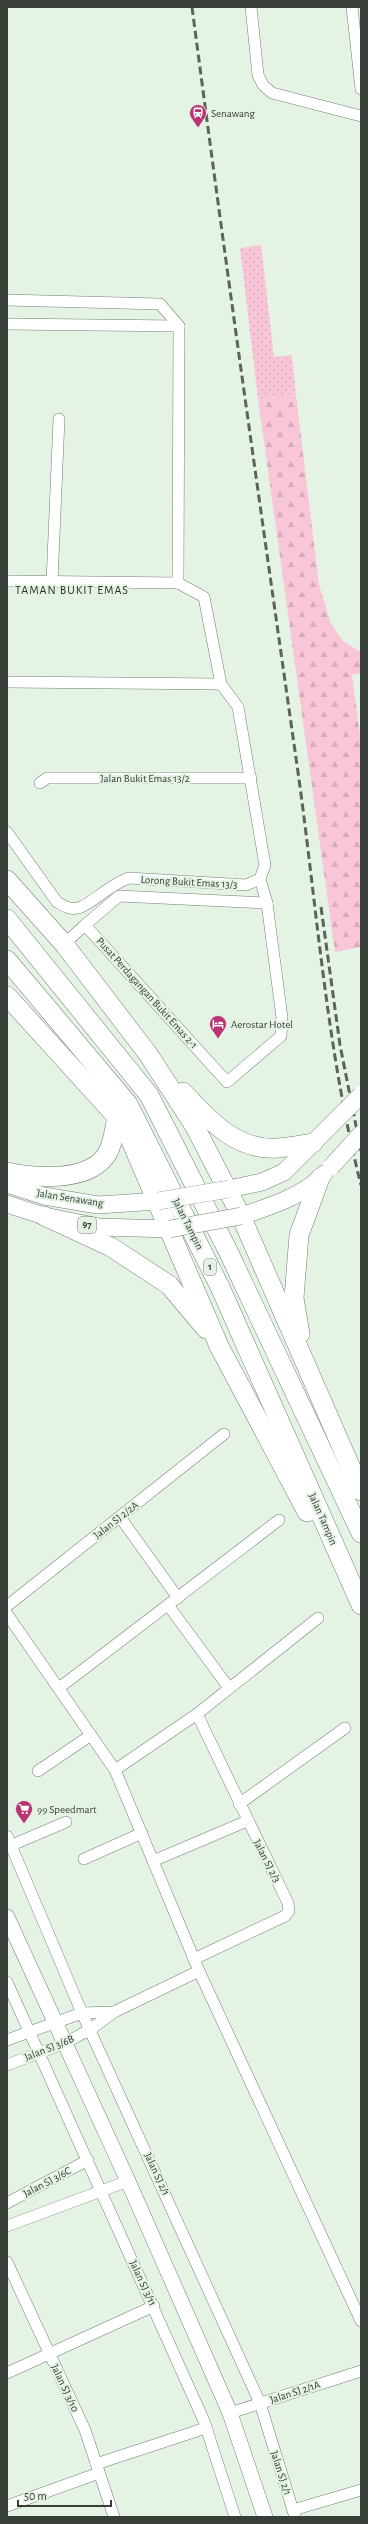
<svg xmlns="http://www.w3.org/2000/svg" width="368" height="2524" font-family="'Alegreya Sans',sans-serif">
<style>
.grass{fill:url(#grass-dots)}
.forest{fill:url(#forest-firs)}
.lines{fill:none;stroke-linecap:round;stroke-linejoin:round}
.street-casing{stroke:#738073;stroke-width:12}
.secondary-casing{stroke:#738073;stroke-width:16}
.primary-casing{stroke:#738073;stroke-width:18}
.highway-casing{stroke:#738073;stroke-width:20}
.street{stroke:#fff;stroke-width:11}
.secondary{stroke:#fff;stroke-width:15}
.primary{stroke:#fff;stroke-width:17}
.highway{stroke:#fff;stroke-width:19}
.rail{stroke:#5b635b;stroke-width:3;stroke-dasharray:8 4;stroke-linecap:butt}
.primary-bridge-casing{stroke:#738073;stroke-width:18;stroke-linecap:butt}
.primary-bridge{stroke:#fff;stroke-width:17}
.labels{text-anchor:middle;dominant-baseline:central;stroke-width:4;stroke-linejoin:round;paint-order:stroke}
.shield{fill:#e5f3e5;stroke:#6c746c;stroke-width:1}
.shield-label{font-size:10px;font-weight:bold;fill:#383e38}
.poi-label{font-size:11px;fill:#383e38;stroke:#e5f3e5;text-anchor:start}
.street-label{font-size:11px;fill:#383e38;stroke:#e5f3e5}
.neighbourhood-label{font-size:12px;letter-spacing:1px;fill:#253025;stroke:#e5f3e5}
</style>
<defs>
<pattern id="grass-dots" width="8" height="8" patternUnits="userSpaceOnUse"><rect width="8" height="8" fill="#f9c6d8"/><path d="M2 2h.1M6 6h.1" fill="none" stroke="#d6abba" stroke-width="1.8" stroke-linecap="round"/></pattern>
<pattern id="forest-firs" width="22" height="20" patternUnits="userSpaceOnUse"><rect width="22" height="20" fill="#f9c6d8"/><path d="M5 1l3.5 6h-7zM16 11l3.5 6h-7z" fill="#d6abba"/></pattern>
</defs>
<rect width="100%" height="100%" fill="#e5f3e5"/>
<polygon class="grass" points="261,245 274,357 292,355 296,395 258,399 240,248"/>
<polygon class="forest" points="296,395 319,585 331,624 344,642 361,652 361,673 352,675 361,743 361,947 335,952 258,399"/>
<g class="lines">
<defs>
<g id="street">
<polyline points="251,7 258,75 263,85 272,93 361,116"/>
<polyline points="352,7 361,89"/>
<polyline points="7,300 160,304 179,326 178,583"/>
<polyline points="7,324 179,326"/>
<polyline points="7,581 178,583 204,597 221,684 238,707 265,865 260,879 267,903 282,1018 281,1036 227,1082 85,925 64,944"/>
<polyline points="52,582 59,419"/>
<polyline points="7,682 221,684"/>
<polyline points="40,783 47,778 251,778"/>
<path d="M7,832l50,70c7,4 13,8 21,6 11,-2 32,-24 51,-30l117,7 14,-6"/>
<polyline points="85,925 119,896 267,903"/>
<polyline points="120,1517 178,1598"/>
<polyline points="168,1605 229,1688"/>
<polyline points="7,1606 224,1434"/>
<polyline points="7,1614 115,1770 199,1971 361,2321"/>
<polyline points="59,1688 279,1520"/>
<polyline points="115,1770 197,1714 318,1618"/>
<polyline points="38,1771 91,1735"/>
<polyline points="239,1804 345,1728"/>
<polyline points="7,1836 82,2013 260,2403 295,2517"/>
<polyline points="12,1845 66,1822"/>
<polyline points="84,1859 142,1833"/>
<polyline points="153,1861 247,1821"/>
<polyline points="194,1959 285,1916 289,1911 288,1903 197,1714"/>
<polyline points="7,1982 204,2421 235,2517"/>
<polyline points="7,2040 82,2013 114,2012"/>
<polyline points="7,2065 65,2043 91,2029 114,2012 199,1971"/>
<polyline points="7,2203 88,2160"/>
<polyline points="7,2226 128,2181"/>
<polyline points="7,2262 85,2430 114,2517"/>
<polyline points="7,2373 154,2306"/>
<polyline points="230,2413 361,2371"/>
<polyline points="96,2464 206,2428"/>
<polyline points="7,2506 99,2473"/>
<polyline points="293,2510 361,2490"/>
</g>
<polyline id="secondary" points="7,1917 128,2181 230,2413 265,2517"/>
<g id="primary">
<polyline points="7,1184 44,1196 98,1205 158,1201"/>
<polyline points="229,1189 262,1182 284,1172 328,1128"/>
<polyline points="7,1204 44,1216 99,1227 170,1229"/>
<path d="M241,1216c28,-9 63,-20 83,-42"/>
</g>
<g id="highway">
<polyline points="7,880 64,944 148,1054 194,1125 241,1216 361,1491"/>
<polyline points="7,919 149,1095 228,1251 361,1533"/>
<polyline points="7,960 128,1104 220,1287 361,1605"/>
<polyline points="7,996 117,1117 128,1134 219,1346 307,1512"/>
<path d="M183,1092c25,27 53,59 94,56 12,-1 24,-3 36,-5"/>
<path d="M7,1172c27,6 77,10 97,-14 9,-10 10,-28 13,-41"/>
<polyline points="44,1216 111,1247 169,1285 206,1329"/>
<polyline points="300,1334 294,1298 299,1235 320,1178"/>
</g>
</defs>
<use href="#street" class="street-casing"/>
<use href="#secondary" class="secondary-casing"/>
<use href="#primary" class="primary-casing"/>
<use href="#highway" class="highway-casing"/>
<use href="#street" class="street"/>
<use href="#secondary" class="secondary"/>
<use href="#primary" class="primary"/>
<use href="#highway" class="highway"/>
<g class="rail">
<path d="M192,7c33,253 69,506 105,758 20,141 29,282 64,420"/>
<polyline points="321,907 340,1045 361,1151"/>
</g>
<defs>
<g id="primary-bridge">
<polyline points="328,1128 361,1095"/>
<polyline points="331,1167 361,1134"/>
<polyline points="158,1201 229,1189"/>
<polyline points="170,1229 241,1216"/>
</g>
</defs>
<use href="#primary-bridge" class="primary-bridge-casing"/>
<use href="#primary-bridge" class="primary-bridge"/>
</g>
<defs>
<symbol id="station-pin" viewBox="-11 -11 22 30"><path d="M0 17L-7.5 6A9.5 9.5 0 1 1 7.5 6Z" fill="#bb3374" stroke="#e5f3e5"/><path d="M-3-6H3Q5-6 5-4V2Q5 4 3 4L4.5 6H3L1.5 4h-3L-3 6H-4.5L-3 4Q-5 4-5 2V-4Q-5-6-3-6ZM-3.5-4v3h7v-3ZM-3.5 1v1.5H-2V1ZM2 1v1.5H3.5V1Z" fill="#fff"/></symbol>
<symbol id="hotel-pin" viewBox="-11 -11 22 30"><path d="M0 17L-7.5 6A9.5 9.5 0 1 1 7.5 6Z" fill="#bb3374" stroke="#e5f3e5"/><path d="M-6-4.5h1.5V1H6V5H4.5V3h-9V5H-6ZM-4 0a1.8 1.8 0 1 1 3.6 0ZM.5 0V-2.5h3Q6-2.5 6 0Z" fill="#fff"/></symbol>
<symbol id="supermarket-pin" viewBox="-11 -11 22 30"><path d="M0 17L-7.5 6A9.5 9.5 0 1 1 7.5 6Z" fill="#bb3374" stroke="#e5f3e5"/><path d="M-6-5.5h2.5l.6 2H6L4.5 2H-2.5L-4.4-4H-6ZM-1.5 3.2a1.3 1.3 0 1 0 .1 0ZM3 3.2a1.3 1.3 0 1 0 .1 0Z" fill="#fff"/></symbol>
</defs>
<g fill-rule="evenodd">
<use href="#station-pin" x="188" y="103" width="20" height="27"/>
<use href="#hotel-pin" x="208" y="1014" width="20" height="27"/>
<use href="#supermarket-pin" x="14" y="1799" width="20" height="27"/>
</g>
<g class="labels">
<g class="shield">
<rect x="78" y="1217" width="18" height="16" rx="3"/>
<rect x="204" y="1259" width="12" height="16" rx="3"/>
</g>
<g class="shield-label">
<text x="87" y="1225">97</text>
<text x="210" y="1267">1</text>
</g>
<g class="poi-label">
<text x="211" y="113">Senawang</text>
<text x="231" y="1024">Aerostar Hotel</text>
<text x="37" y="1809">99 Speedmart</text>
</g>
<g class="street-label">
<text x="145" y="778">Jalan Bukit Emas 13/2</text>
<text transform="translate(189 882) rotate(3)">Lorong Bukit Emas 13/3</text>
<text transform="translate(147 993) rotate(48)">Pusat Perdagangan Bukit Emas 2-1</text>
<text transform="translate(70 1198) rotate(9)">Jalan Senawang</text>
<text transform="translate(188 1224) rotate(63)">Jalan Tampin</text>
<text transform="translate(323 1519) rotate(66)">Jalan Tampin</text>
<text transform="translate(116 1520) rotate(-38)">Jalan SJ 2/2A</text>
<text transform="translate(267 1861) rotate(63)">Jalan SJ 2/3</text>
<text transform="translate(49 2048) rotate(-22)">Jalan SJ 3/6B</text>
<text transform="translate(157 2174) rotate(65)">Jalan SJ 2/1</text>
<text transform="translate(47 2182) rotate(-28)">Jalan SJ 3/6C</text>
<text transform="translate(143 2283) rotate(65)">Jalan SJ 3/11</text>
<text transform="translate(65 2388) rotate(65)">Jalan SJ 3/10</text>
<text transform="translate(295 2392) rotate(-18)">Jalan SJ 2/1A</text>
<text transform="translate(281 2473) rotate(72)">Jalan SJ 2/1</text>
</g>
<g class="neighbourhood-label">
<text x="72" y="590">TAMAN BUKIT EMAS</text>
</g>
</g>
<rect width="368" height="2524" fill="none" stroke="#383e38" stroke-width="16"/>
<path d="M18 2500v6h93v-6" fill="none" stroke="#383e38" stroke-width="2"/>
<text x="24" y="2500" font-size="12" fill="#383e38" stroke="#e5f3e5" stroke-width="3" paint-order="stroke">50 m</text>
</svg>
